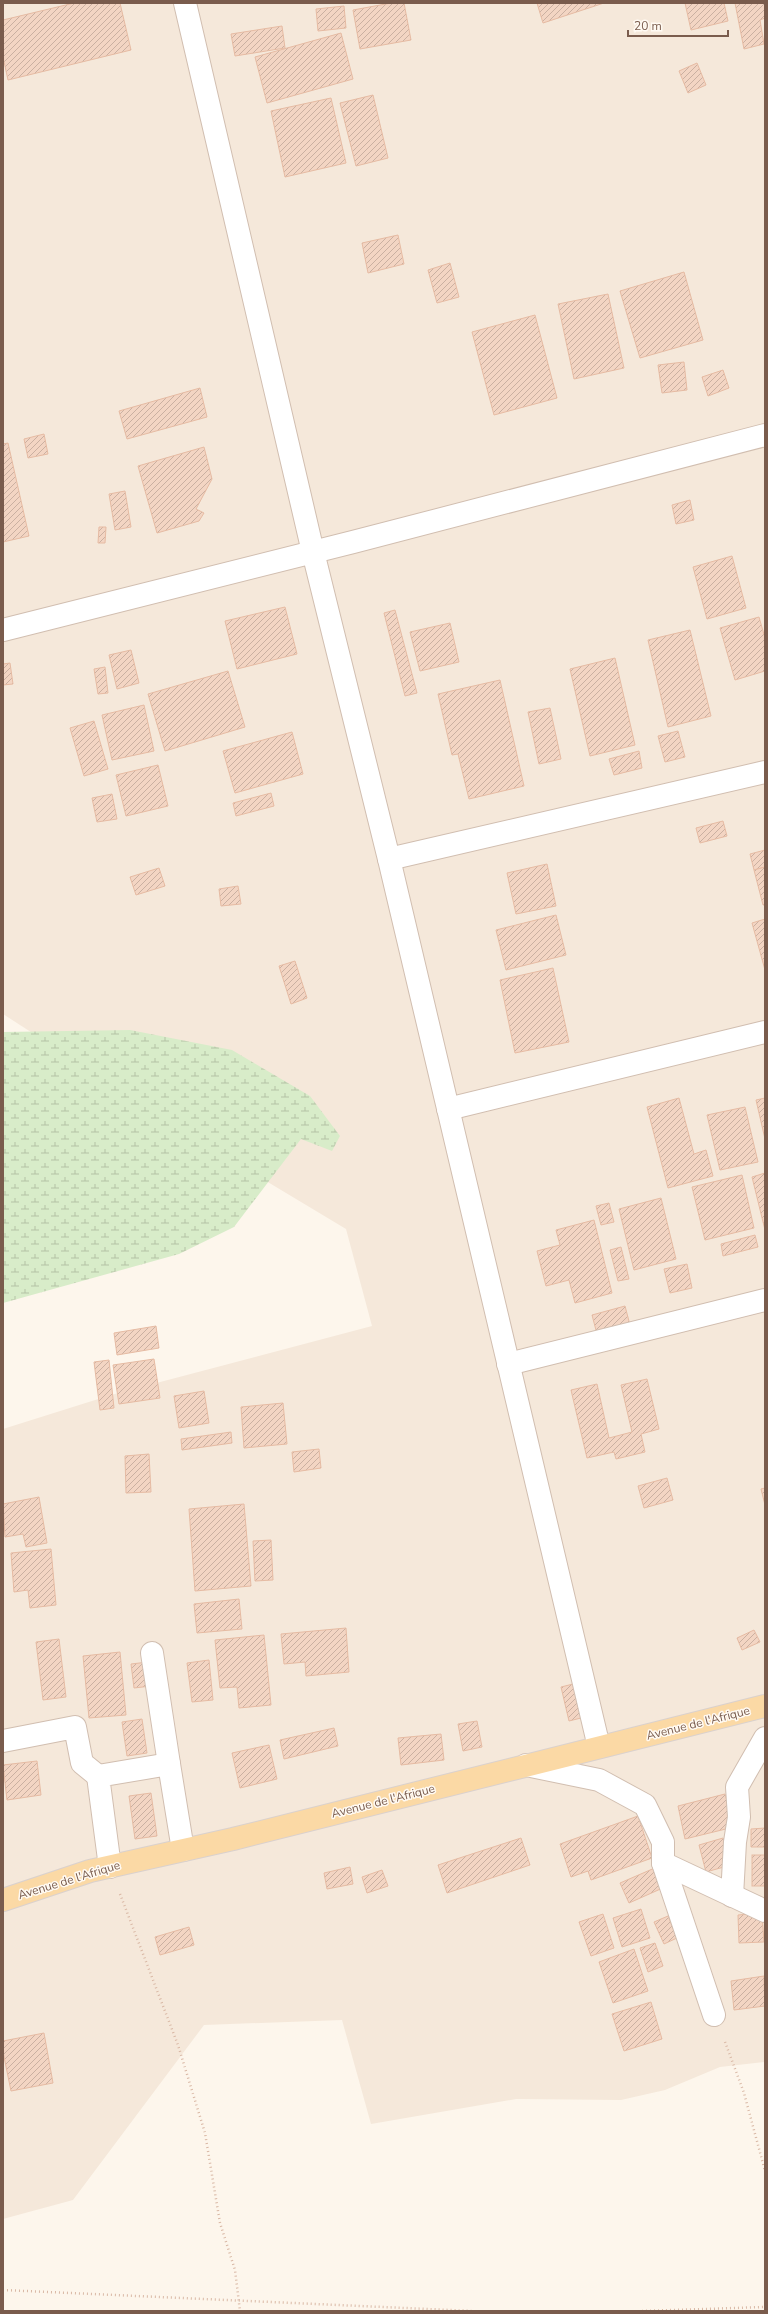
<svg xmlns="http://www.w3.org/2000/svg" width="768" height="2314" font-family="'Nunito Sans',sans-serif">
<style>
.residential{fill:#f5e8da}
.wetland{fill:url(#wetland-marsh)}
.building{fill:url(#building-hatch);stroke:#e6bba3}
.lines{fill:none;stroke-linecap:round;stroke-linejoin:round}
.minor-casing{stroke:#d1beb0;stroke-width:24}
.major-casing{stroke:#dad1cd;stroke-width:24}
.path{stroke:#d9b8a5;stroke-width:2.5;stroke-dasharray:1 3;stroke-linecap:butt}
.minor{stroke:#fff;stroke-width:22}
.major{stroke:#fbd9a5;stroke-width:22}
.labels{text-anchor:middle;dominant-baseline:central;stroke-width:3;stroke-linejoin:round;paint-order:stroke}
.street-label{font-size:12px;fill:#7a5c4d;stroke:#fffaf3}
</style>
<defs>
<pattern id="wetland-marsh" width="20" height="14" patternUnits="userSpaceOnUse"><rect width="20" height="14" fill="#d8ecc9"/><path d="M1 5h8M5 5V1M11 12h8M15 12V8" fill="none" stroke="#b4c2a5"/></pattern>
<pattern id="building-hatch" width="6" height="6" patternUnits="userSpaceOnUse"><rect width="6" height="6" fill="#f3d5c3"/><path d="M-1 1l2-2M0 6l6-6M5 7l2-2" fill="none" stroke="#cab0a1"/></pattern>
</defs>
<rect width="100%" height="100%" fill="#fdf6ec"/>
<polygon class="residential" points="3,3 765,3 765,2062 720,2067 665,2090 621,2100 516,2099 371,2124 342,2020 204,2025 73,2200 3,2219 3,1429 111,1395 372,1326 346,1229 201,1142 3,1014"/>
<polygon class="wetland" points="130,1030 232,1050 310,1096 340,1136 332,1151 301,1139 234,1227 179,1254 3,1303 3,1032"/>
<g class="building">
<polygon points="74,3 120,3 131,50 8,80 3,57 3,20"/>
<polygon points="391,3 404,3 411,40 360,49 353,10"/>
<polygon points="537,3 604,3 543,23"/>
<polygon points="685,3 724,3 728,21 691,30"/>
<polygon points="735,3 765,3 765,18 760,20 764,44 744,49"/>
<polygon points="344,6 346,28 318,31 316,9"/>
<polygon points="282,26 285,48 235,56 231,34"/>
<polygon points="341,33 353,79 267,103 255,57"/>
<polygon points="697,63 706,85 688,93 679,71"/>
<polygon points="373,95 388,158 356,166 340,103"/>
<polygon points="331,98 346,163 285,177 271,111"/>
<polygon points="398,235 404,264 368,273 362,243"/>
<polygon points="450,263 459,297 437,303 428,270"/>
<polygon points="684,272 703,340 640,358 620,291"/>
<polygon points="608,294 624,368 574,379 558,304"/>
<polygon points="535,315 557,398 494,415 472,332"/>
<polygon points="684,362 687,390 662,393 658,365"/>
<polygon points="723,370 729,388 708,396 702,377"/>
<polygon points="200,388 207,417 127,439 119,411"/>
<polygon points="44,434 48,454 28,458 24,439"/>
<polygon points="8,443 29,536 3,542 3,444"/>
<polygon points="204,447 212,479 196,509 204,513 199,521 157,533 138,466"/>
<polygon points="125,491 131,527 115,530 109,494"/>
<polygon points="690,500 694,520 676,524 672,505"/>
<polygon points="99,527 106,527 105,543 98,543"/>
<polygon points="732,556 746,608 707,619 693,567"/>
<polygon points="285,607 297,654 237,669 225,621"/>
<polygon points="395,610 417,693 405,696 384,613"/>
<polygon points="759,617 765,638 765,671 735,680 720,628"/>
<polygon points="450,623 459,662 420,671 410,632"/>
<polygon points="690,630 711,716 668,727 648,640"/>
<polygon points="131,650 139,683 117,689 109,655"/>
<polygon points="615,658 635,745 590,756 570,669"/>
<polygon points="10,663 13,684 3,685 3,664"/>
<polygon points="105,667 108,693 98,694 94,669"/>
<polygon points="228,671 245,727 165,751 148,694"/>
<polygon points="500,680 524,786 469,799 458,754 452,755 438,694"/>
<polygon points="144,705 154,751 112,760 102,715"/>
<polygon points="550,708 561,759 539,764 528,712"/>
<polygon points="94,721 108,769 84,776 70,728"/>
<polygon points="678,731 685,757 665,762 658,736"/>
<polygon points="292,732 303,774 235,793 223,751"/>
<polygon points="639,751 642,768 614,775 609,759"/>
<polygon points="158,765 168,806 126,816 116,775"/>
<polygon points="271,793 274,806 236,816 233,803"/>
<polygon points="112,794 117,819 97,822 92,798"/>
<polygon points="723,821 727,836 700,843 696,828"/>
<polygon points="765,850 765,867 754,870 750,854"/>
<polygon points="547,864 556,906 516,914 507,873"/>
<polygon points="765,867 765,905 763,905 754,870"/>
<polygon points="159,868 165,886 136,895 130,877"/>
<polygon points="238,886 241,904 221,906 219,889"/>
<polygon points="556,915 566,955 506,970 496,930"/>
<polygon points="765,919 765,970 752,923"/>
<polygon points="295,961 307,998 291,1004 279,966"/>
<polygon points="553,968 569,1042 515,1053 500,980"/>
<polygon points="679,1098 694,1154 706,1150 713,1176 668,1188 647,1107"/>
<polygon points="765,1098 765,1139 756,1100"/>
<polygon points="745,1107 758,1162 720,1170 707,1115"/>
<polygon points="765,1173 765,1230 752,1177"/>
<polygon points="742,1175 754,1228 705,1240 692,1187"/>
<polygon points="661,1198 676,1259 634,1270 619,1209"/>
<polygon points="609,1203 614,1222 601,1225 596,1206"/>
<polygon points="594,1220 612,1293 575,1303 569,1280 546,1286 537,1251 560,1245 556,1230"/>
<polygon points="755,1235 758,1247 723,1256 721,1244"/>
<polygon points="621,1247 629,1279 618,1281 610,1250"/>
<polygon points="687,1264 692,1288 670,1293 664,1269"/>
<polygon points="625,1306 630,1325 597,1334 592,1315"/>
<polygon points="156,1326 159,1348 117,1355 114,1333"/>
<polygon points="154,1359 160,1398 119,1404 113,1365"/>
<polygon points="109,1360 114,1408 100,1410 94,1362"/>
<polygon points="647,1379 659,1429 641,1434 645,1452 616,1459 614,1452 587,1458 571,1390 597,1384 609,1438 632,1432 621,1385"/>
<polygon points="204,1391 209,1423 179,1428 174,1396"/>
<polygon points="283,1403 287,1444 244,1448 241,1407"/>
<polygon points="231,1432 232,1443 182,1450 181,1439"/>
<polygon points="319,1449 321,1468 294,1472 292,1452"/>
<polygon points="149,1454 151,1492 126,1493 125,1456"/>
<polygon points="667,1478 673,1500 644,1508 638,1486"/>
<polygon points="765,1488 765,1505 761,1489"/>
<polygon points="39,1497 47,1543 26,1547 23,1534 5,1537 3,1504"/>
<polygon points="244,1504 251,1586 195,1591 189,1509"/>
<polygon points="271,1540 273,1580 255,1581 253,1541"/>
<polygon points="51,1549 56,1605 30,1608 28,1590 14,1592 11,1553"/>
<polygon points="239,1599 242,1629 197,1633 194,1604"/>
<polygon points="346,1628 349,1672 306,1676 305,1662 284,1664 281,1634"/>
<polygon points="754,1630 760,1642 742,1650 737,1638"/>
<polygon points="264,1635 271,1705 239,1708 237,1687 220,1688 215,1640"/>
<polygon points="59,1639 66,1697 43,1700 36,1642"/>
<polygon points="120,1652 126,1715 89,1718 83,1656"/>
<polygon points="209,1660 213,1700 192,1702 187,1663"/>
<polygon points="148,1662 151,1686 134,1688 131,1664"/>
<polygon points="577,1683 585,1717 569,1721 561,1687"/>
<polygon points="142,1719 147,1753 127,1756 122,1722"/>
<polygon points="477,1721 482,1747 463,1751 458,1724"/>
<polygon points="334,1728 338,1746 284,1759 280,1740"/>
<polygon points="441,1734 444,1760 401,1765 398,1738"/>
<polygon points="269,1745 277,1779 240,1788 232,1753"/>
<polygon points="37,1761 41,1795 7,1800 3,1765"/>
<polygon points="151,1793 157,1836 135,1839 129,1796"/>
<polygon points="725,1794 734,1827 685,1839 678,1806"/>
<polygon points="638,1816 652,1858 591,1880 588,1871 571,1877 560,1844"/>
<polygon points="765,1828 765,1847 751,1847 751,1829"/>
<polygon points="521,1838 530,1865 447,1893 438,1865"/>
<polygon points="723,1838 731,1865 706,1872 699,1845"/>
<rect x="752" y="1855" width="13" height="31"/>
<polygon points="350,1867 353,1884 327,1889 324,1873"/>
<polygon points="657,1867 665,1887 629,1903 620,1883"/>
<polygon points="382,1870 388,1886 367,1893 362,1877"/>
<polygon points="641,1909 650,1938 622,1947 613,1918"/>
<polygon points="762,1913 764,1942 739,1943 738,1915"/>
<polygon points="603,1914 614,1948 591,1956 579,1922"/>
<polygon points="668,1916 677,1938 664,1944 654,1922"/>
<polygon points="189,1927 194,1945 160,1955 155,1937"/>
<polygon points="655,1943 663,1966 648,1972 640,1948"/>
<polygon points="634,1949 648,1991 613,2003 599,1962"/>
<polygon points="764,1976 765,2006 734,2010 731,1981"/>
<polygon points="651,2002 662,2039 624,2051 612,2014"/>
<polygon points="44,2033 53,2083 11,2091 3,2052 3,2041"/>
</g>
<g class="lines">
<defs>
<g id="minor">
<polyline points="185,3 313,552 389,859 599,1747"/>
<polyline points="3,630 353,542 765,435"/>
<polyline points="389,859 765,772"/>
<polyline points="448,1109 765,1032"/>
<polyline points="508,1364 765,1300"/>
<polyline points="152,1653 169,1764"/>
<polyline points="3,1741 75,1727 82,1763 98,1776"/>
<polyline points="526,1765 599,1780 645,1805 663,1842 663,1863 714,2015"/>
<polyline points="663,1863 765,1911"/>
<polyline points="110,1867 98,1776 169,1764 183,1850"/>
<polyline points="732,1896 735,1842 739,1817 737,1787 765,1738"/>
</g>
<polyline id="major" points="3,1900 90,1871 233,1839 765,1706"/>
</defs>
<use href="#minor" class="minor-casing"/>
<use href="#major" class="major-casing"/>
<g class="path">
<polyline points="120,1894 178,2045 205,2133 220,2223 235,2270 240,2311"/>
<polyline points="725,2042 744,2093 765,2171"/>
<polyline points="3,2290 472,2311"/>
<polyline points="642,2311 765,2307"/>
</g>
<use href="#minor" class="minor"/>
<use href="#major" class="major"/>
</g>
<g class="labels">
<g class="street-label">
<text transform="translate(698 1723) rotate(-14)">Avenue de l'Afrique</text>
<text transform="translate(383 1801) rotate(-14)">Avenue de l'Afrique</text>
<text transform="translate(69 1880) rotate(-17)">Avenue de l'Afrique</text>
</g>
</g>
<rect width="768" height="2314" fill="none" stroke="#7a5c4d" stroke-width="8"/>
<path d="M628 30v6h100v-6" fill="none" stroke="#7a5c4d" stroke-width="2"/>
<text x="634" y="30" font-size="12" fill="#7a5c4d" stroke="#fffaf3" stroke-width="3" paint-order="stroke">20 m</text>
</svg>
